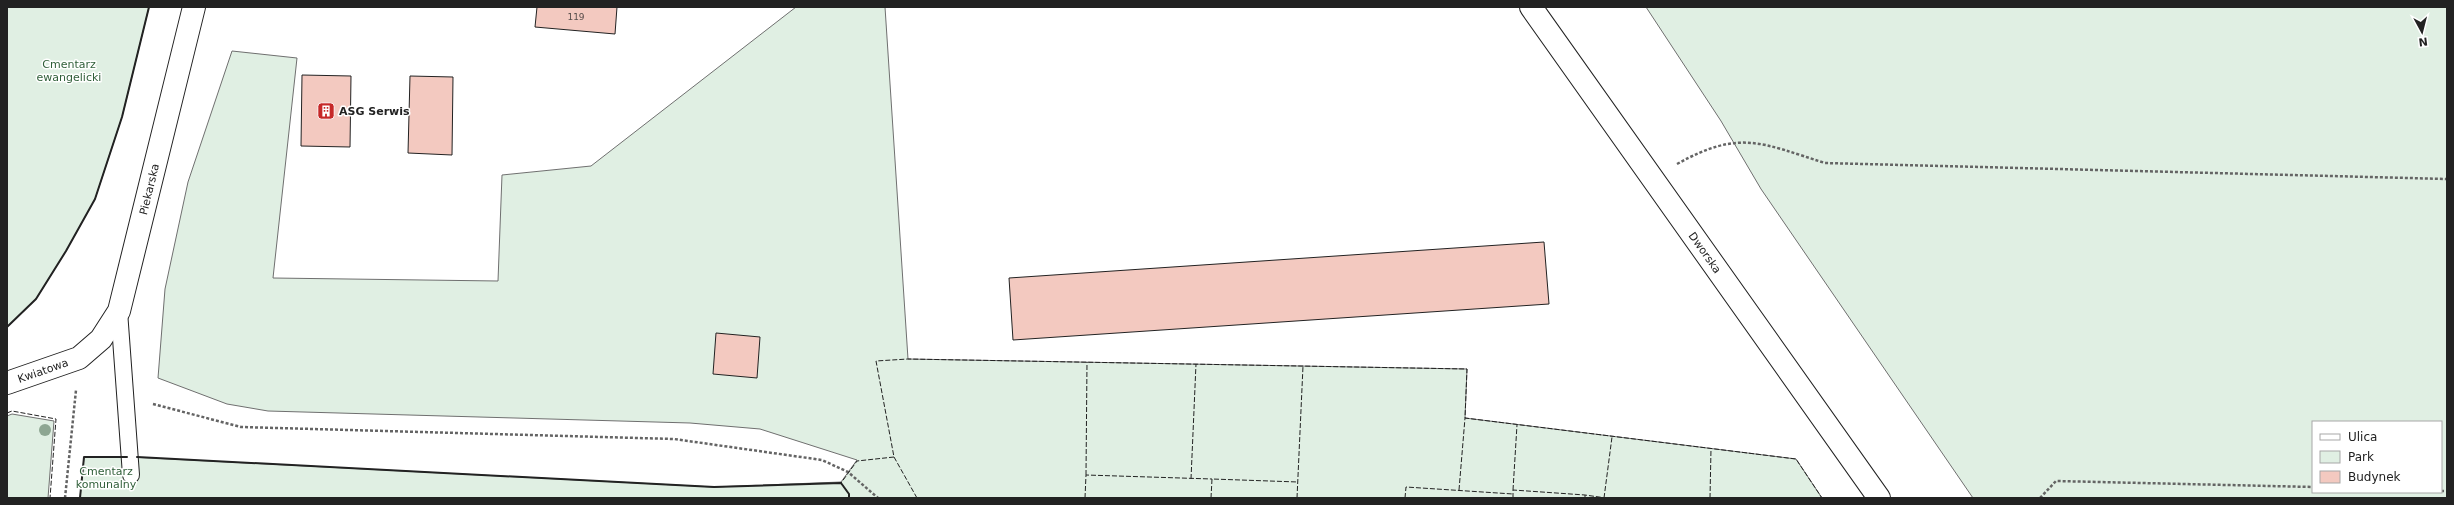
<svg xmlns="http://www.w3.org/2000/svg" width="2454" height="505" font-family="'DejaVu Sans',sans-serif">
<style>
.green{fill:#e0efe3;stroke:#6f6f6f;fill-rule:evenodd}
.building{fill:#f3c9c0;stroke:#222}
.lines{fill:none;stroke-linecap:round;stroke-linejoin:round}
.service-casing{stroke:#222;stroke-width:18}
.minor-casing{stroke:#222;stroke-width:24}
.tertiary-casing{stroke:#222;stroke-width:24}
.path{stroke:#646464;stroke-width:2.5;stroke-dasharray:3 2;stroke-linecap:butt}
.service{stroke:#fff;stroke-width:16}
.minor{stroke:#fff;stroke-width:22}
.tertiary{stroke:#fff;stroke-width:22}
.fence{stroke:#222;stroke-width:1;stroke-dasharray:5 2;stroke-linecap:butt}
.wall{stroke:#222;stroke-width:2}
.tree{fill:#8da692}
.labels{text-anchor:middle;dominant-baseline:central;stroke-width:3;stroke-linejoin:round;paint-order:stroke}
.number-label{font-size:9px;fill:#564c4a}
.park-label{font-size:11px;fill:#2f5e38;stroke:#fff}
.poi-label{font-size:11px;font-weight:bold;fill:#222;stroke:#fff;text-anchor:start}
.street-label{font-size:11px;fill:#222;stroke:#fff}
</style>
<rect width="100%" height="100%" fill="#fff"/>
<g class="green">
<polygon points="7,7 149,7 122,117 95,199 66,251 36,299 7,327"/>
<polygon points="796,7 885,7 908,359 1467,369 1465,418 1796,459 1822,498 80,498 84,457 131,457 714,487 841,482 857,460 760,429 690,423 268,411 227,404 158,378 165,289 188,182 232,51 297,58 273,278 498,281 502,175 591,166"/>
<path d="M1646,7h801v491h-474l-212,-309 -40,-68zM2313,422h128v70h-128z"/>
<polygon points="12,414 54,421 48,498 7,498 7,416"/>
</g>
<g class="building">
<polygon points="537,7 617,7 615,34 535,27"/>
<polygon points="302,75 351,76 350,147 301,146"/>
<polygon points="410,76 453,77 452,155 408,153"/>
<polygon points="1544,242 1549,304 1013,340 1009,278"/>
<polygon points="716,333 760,337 757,378 713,374"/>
</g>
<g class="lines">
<defs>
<polyline id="service" points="119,311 131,475"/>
<g id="minor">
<path id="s1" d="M7,383l72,-25 22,-19 18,-28 75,-304"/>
</g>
<g id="tertiary">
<path id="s2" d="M1531,7l348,491"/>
</g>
</defs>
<use href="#service" class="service-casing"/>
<use href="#minor" class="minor-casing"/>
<use href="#tertiary" class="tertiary-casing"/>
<g class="path">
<path d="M1677,164c63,-35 84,-21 148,-1l622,16"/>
<polyline points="153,404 241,427 674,439 822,460 848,472 878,498"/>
<polyline points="2441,491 2447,491"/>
<polyline points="65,498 76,390"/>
<polyline points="2040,498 2056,481 2313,487"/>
</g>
<use href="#service" class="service"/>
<use href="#minor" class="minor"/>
<use href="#tertiary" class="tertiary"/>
<g class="fence">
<polyline points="7,413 12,411 56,419 50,498"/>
<polyline points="894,457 917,498"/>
<polyline points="1086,475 1087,362"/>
<polyline points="1191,479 1196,364"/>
<polyline points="1459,490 1465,418"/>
<polyline points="1513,490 1517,425"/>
<polyline points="849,498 849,494 841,483 857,461 894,457 876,361 908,359 1467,369 1465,418 1796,459 1822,498"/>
<polyline points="1085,498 1086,475 1212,479"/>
<polyline points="1211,498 1212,479 1298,482"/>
<polyline points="1297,498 1303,366"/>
<polyline points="1405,498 1406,487 1513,494"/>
<polyline points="1513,498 1513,490 1585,495"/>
<polyline points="1585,498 1585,495 1606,498"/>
<polyline points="1604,498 1612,437"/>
<polyline points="1710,498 1711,449"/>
</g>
<g class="wall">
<polyline points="7,327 36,299 66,251 95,199 122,117 149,7"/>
<polyline points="137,457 714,487 841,483 849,494 849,498"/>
<polyline points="80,498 84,457 127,457"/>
</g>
</g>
<circle class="tree" cx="45" cy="430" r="6"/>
<defs>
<symbol id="building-square" viewBox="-11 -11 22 22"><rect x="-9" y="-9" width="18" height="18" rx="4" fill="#c62828" stroke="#fff"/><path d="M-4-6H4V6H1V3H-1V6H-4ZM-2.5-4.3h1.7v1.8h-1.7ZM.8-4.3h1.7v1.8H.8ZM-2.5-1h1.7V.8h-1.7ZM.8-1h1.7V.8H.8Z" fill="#fff"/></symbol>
</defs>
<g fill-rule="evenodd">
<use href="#building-square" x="316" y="101" width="20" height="20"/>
</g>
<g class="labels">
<g class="number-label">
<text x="576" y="17">119</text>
</g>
<g class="park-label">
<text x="69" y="64">Cmentarz<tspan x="69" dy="13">ewangelicki</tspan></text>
<text x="106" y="471">Cmentarz<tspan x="106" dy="13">komunalny</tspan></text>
</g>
<g class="poi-label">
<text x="339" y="111">ASG Serwis</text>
</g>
<g class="street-label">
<text stroke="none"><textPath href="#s1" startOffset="264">Piekarska</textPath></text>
<text stroke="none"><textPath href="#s2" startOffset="301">Dworska</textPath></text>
<text stroke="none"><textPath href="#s1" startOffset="38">Kwiatowa</textPath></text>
</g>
</g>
<rect width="2454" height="505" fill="none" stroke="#222222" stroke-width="16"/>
<rect x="2312" y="421" width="130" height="72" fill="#ffffff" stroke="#a7a7a7"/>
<rect x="2320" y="434" width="20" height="6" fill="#ffffff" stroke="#a7a7a7"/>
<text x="2348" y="441" font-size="12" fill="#222222">Ulica</text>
<rect x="2320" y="451" width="20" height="12" fill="#e0efe3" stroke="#a7a7a7"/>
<text x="2348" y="461" font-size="12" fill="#222222">Park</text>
<rect x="2320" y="471" width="20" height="12" fill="#f3c9c0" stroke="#a7a7a7"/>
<text x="2348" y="481" font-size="12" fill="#222222">Budynek</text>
<g transform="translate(2422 32) rotate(173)" stroke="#ffffff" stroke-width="3" paint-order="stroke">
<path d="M0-3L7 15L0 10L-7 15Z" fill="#222222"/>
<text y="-6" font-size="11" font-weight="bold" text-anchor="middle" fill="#222222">N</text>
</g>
</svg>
